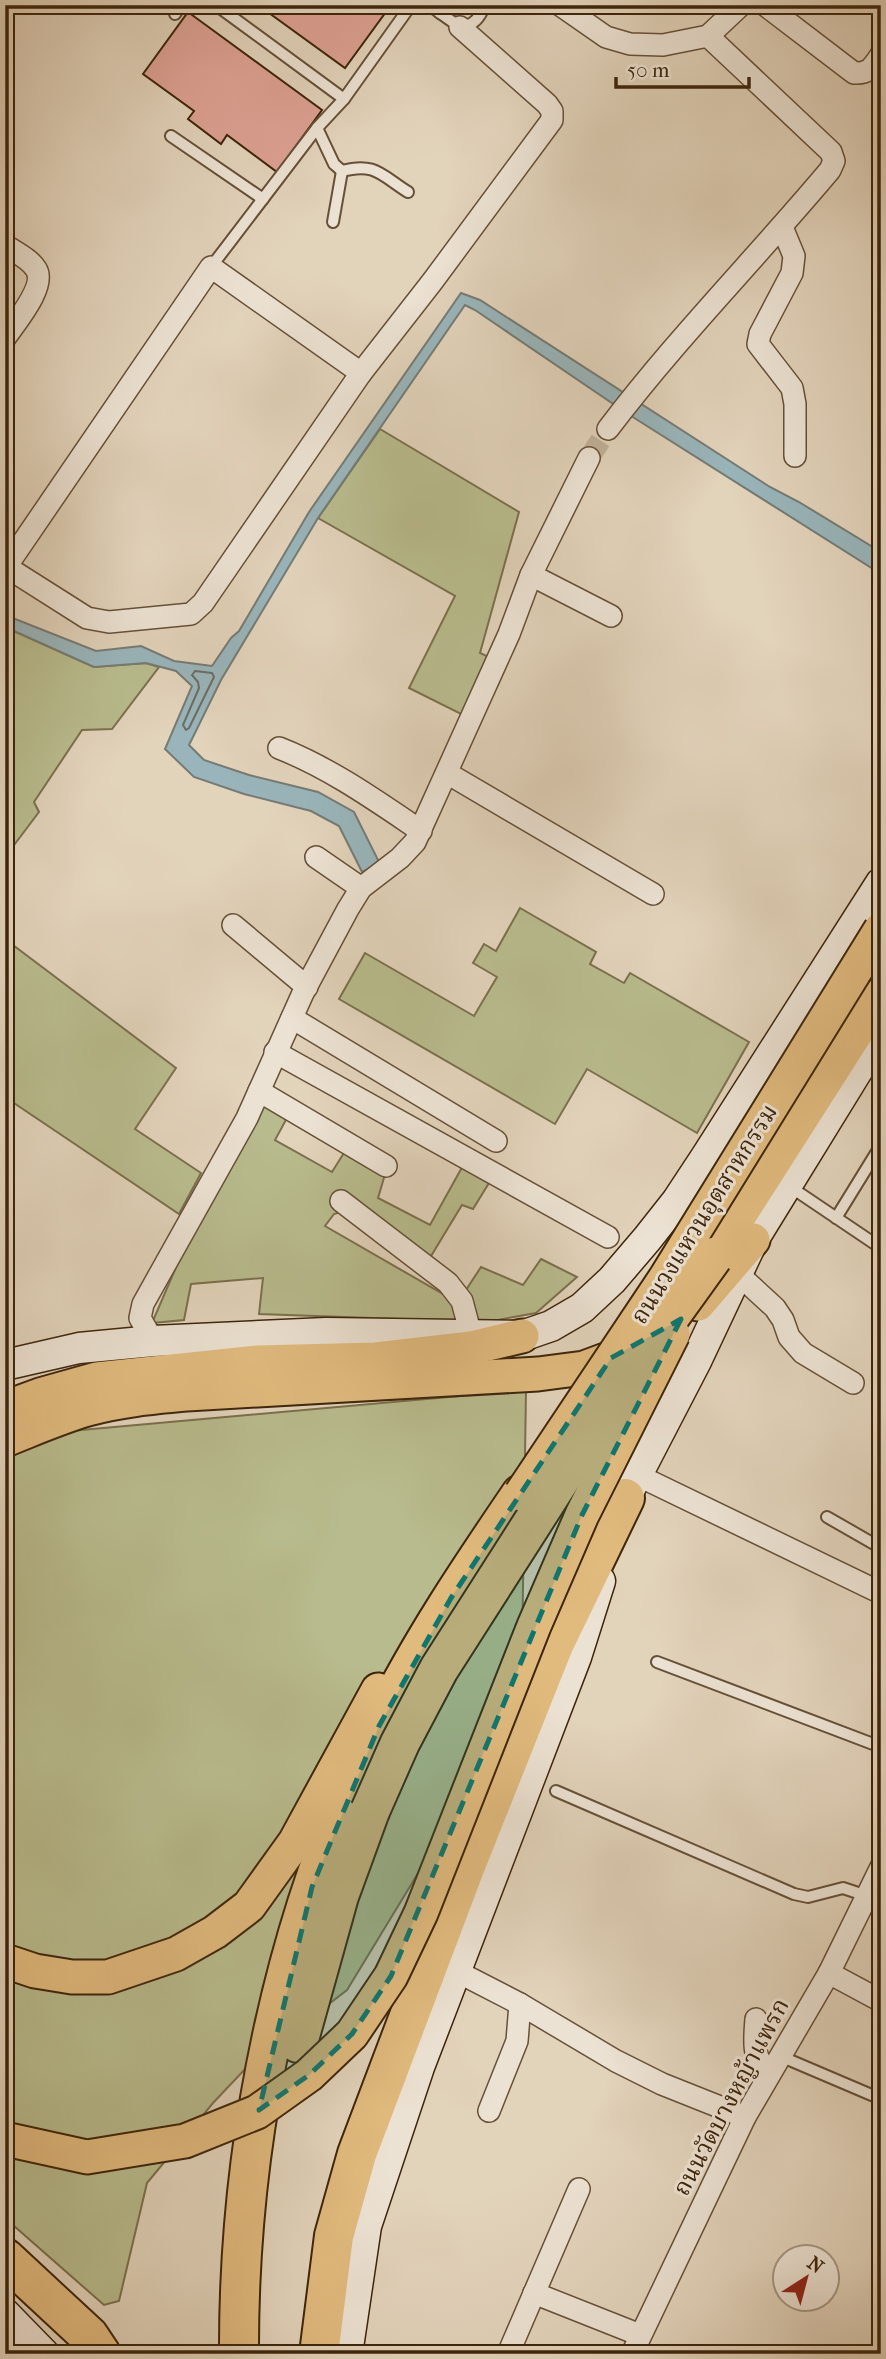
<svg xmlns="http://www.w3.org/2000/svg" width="886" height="2359" font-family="'IM FELL French Canon','Noto Serif Thai',serif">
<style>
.green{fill:#b8bb8d;stroke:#7b704c;stroke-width:2}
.water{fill:#99b5bb;stroke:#757b75;stroke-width:2}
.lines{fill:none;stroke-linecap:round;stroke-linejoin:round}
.shore{stroke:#6c6d63;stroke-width:2}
.building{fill:#dda193;stroke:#3e250b;stroke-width:2}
.street-tunnel{stroke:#c1b098;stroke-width:21;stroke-dasharray:21 10;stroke-linecap:butt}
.lane-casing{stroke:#675037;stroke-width:14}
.street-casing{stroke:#675037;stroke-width:24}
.secondary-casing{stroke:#3e250b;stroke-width:33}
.primary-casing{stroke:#3e250b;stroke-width:37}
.highway-casing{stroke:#3e250b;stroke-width:42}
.lane{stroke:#ece2d3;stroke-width:10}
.street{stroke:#ece2d3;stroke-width:21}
.secondary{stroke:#ece2d3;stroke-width:30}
.primary{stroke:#e1ba7e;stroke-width:33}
.highway{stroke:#e1ba7e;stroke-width:38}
.primary-bridge-casing{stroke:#3e250b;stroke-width:37;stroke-linecap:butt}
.highway-bridge-casing{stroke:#3e250b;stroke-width:42;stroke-linecap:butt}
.primary-bridge{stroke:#e1ba7e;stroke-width:33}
.highway-bridge{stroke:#e1ba7e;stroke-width:38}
.marked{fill:#0f766e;fill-opacity:0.2;stroke:#0f766e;stroke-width:5;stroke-dasharray:14 9;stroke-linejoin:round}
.labels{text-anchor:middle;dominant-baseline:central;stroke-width:6;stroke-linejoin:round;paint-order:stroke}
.street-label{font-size:24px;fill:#3e250b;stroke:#ece2d3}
</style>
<rect width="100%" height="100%" fill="#e2d3bb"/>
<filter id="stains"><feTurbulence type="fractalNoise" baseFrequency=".00286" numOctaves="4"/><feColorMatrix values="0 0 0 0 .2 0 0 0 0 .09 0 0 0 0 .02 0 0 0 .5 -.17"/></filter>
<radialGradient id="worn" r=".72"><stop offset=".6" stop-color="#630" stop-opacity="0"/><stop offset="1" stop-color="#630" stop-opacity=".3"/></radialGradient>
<g class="green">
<polygon points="380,429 519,512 480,653 491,658 465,716 409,688 455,596 318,518"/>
<polygon points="5,627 94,667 146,663 159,667 112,729 82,730 34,802 39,812 5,857"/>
<polygon points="520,908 596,952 590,964 624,983 630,973 749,1042 697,1133 587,1069 555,1124 339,999 365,953 474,1016 497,977 473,963 484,944 496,951"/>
<polygon points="5,939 176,1068 135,1129 201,1173 179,1214 5,1097"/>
<polygon points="263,1105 287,1118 275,1140 332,1172 347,1148 386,1171 378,1198 430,1225 465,1162 492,1178 473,1209 462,1205 428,1261 355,1208 334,1214 325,1226 455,1301 458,1321 259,1314 263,1278 191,1284 184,1320 152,1323 177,1265"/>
<polygon points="541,1259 577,1277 536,1313 492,1321 475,1320 466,1290 481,1267 523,1285"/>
<polygon points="526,1390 522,1654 440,1837 347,1990 247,2067 213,2103 147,2183 119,2301 104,2305 5,2218 5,1440 81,1430"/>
</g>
<polygon class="water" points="461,293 480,300 770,487 799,502 881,552 881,574 628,414 475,310 465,305 318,518 221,680 189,745 204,760 249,775 318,792 354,812 380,864 362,872 339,826 311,811 244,794 194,777 165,749 192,686 176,671 146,663 94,667 5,627 5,615 96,651 141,646 174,661 212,666 231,638 239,631 309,512"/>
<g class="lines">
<polygon class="shore" points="195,671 212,673 214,677 189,728 186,730 183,725 199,688 198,682 192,675"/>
</g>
<g class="building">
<polygon points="258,5 391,5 345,68"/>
<polygon points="188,12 322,110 277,172 227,135 221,144 188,119 194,111 143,74"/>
</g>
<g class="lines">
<polyline class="street-tunnel" points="589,458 608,429"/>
<defs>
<g id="lane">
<polyline points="216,5 344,99"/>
<polyline points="430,5 440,13 446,5"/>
<path d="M440,13l20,14c14,-1 20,-10 25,-22"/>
<polyline points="175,14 181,5"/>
<polyline points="5,128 6,129"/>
<path d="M317,128l17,36 8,7c33,-9 39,4 66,21"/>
<polyline points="171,136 263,199"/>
<polyline points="333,222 342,171"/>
<polyline points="211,267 317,128 344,99 411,5"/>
<polyline points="789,1186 881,1248"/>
<polyline points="836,1218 881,1145"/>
<polyline points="827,1517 881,1548"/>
<polyline points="657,1662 881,1747"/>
<polyline points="556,1791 794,1894 808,1897 843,1888 867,1896"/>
<polyline points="780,2056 881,2099"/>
</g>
<g id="street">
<polyline points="560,5 606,37 630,44 663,45 708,36 741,5"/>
<path d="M765,5l89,68c15,1 19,-6 27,-18"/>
<polyline points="782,227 794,256 792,273 760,334 758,344 792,388 795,404 795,456"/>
<path d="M5,245c10,7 25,14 31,24 11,17 -21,54 -31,69"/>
<path d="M608,429c69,-91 149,-172 222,-259l4,-9 -3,-9 -123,-116"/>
<polyline points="5,566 87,618 109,622 191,614 203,603 361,373 432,282 552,120 552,111 547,104 460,27"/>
<polyline points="6,567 211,267 361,373"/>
<polyline points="531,575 611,616"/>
<path d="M279,748c51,20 96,52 142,83"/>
<polyline points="447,773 653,894"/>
<polyline points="316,857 361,888"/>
<polyline points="233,925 307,987"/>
<polyline points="292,1018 496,1141"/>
<polyline points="275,1052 608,1237"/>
<polyline points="259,1091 386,1166"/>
<polyline points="341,1201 448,1283 462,1301 471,1335"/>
<polyline points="737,1273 775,1308 783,1320 789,1337 803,1353 853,1383"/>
<polyline points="153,1341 140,1318 143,1304 247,1118 303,993 348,909 361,888 400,858 415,842 509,634 531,575 589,458"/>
<polyline points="637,1475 881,1593"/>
<polyline points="456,1971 520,2004 616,2061 662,2084 745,2117"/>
<polyline points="829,1973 881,2001"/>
<path d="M756,2019c-2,27 -4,34 13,56"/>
<polyline points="489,2111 517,2041 520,2004"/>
<polyline points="534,2293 640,2335"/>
<polyline points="508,2354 579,2189"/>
<polyline points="632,2354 745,2117 829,1973 881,1867"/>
</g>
<g id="secondary">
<polyline points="5,1365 79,1348 153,1341 326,1333 522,1336 551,1326 582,1308 612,1280 647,1239 677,1201 706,1157 881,883"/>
<polyline points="619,1517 625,1498 696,1361 753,1240 881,1032"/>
<polyline points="5,2314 44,2354"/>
<polyline points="347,2354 366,2226 419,2067 576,1657 600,1581"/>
</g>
<g id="primary">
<polyline points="713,1257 881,994"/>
<polyline points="698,1304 753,1240"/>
<polyline points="5,1408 40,1395 97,1379 258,1362 376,1359 471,1348 522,1336"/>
<path d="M5,1440c28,-11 55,-23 83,-31 32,-9 66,-12 99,-15l351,-20 46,-6 43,-16"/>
<polyline points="5,1961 35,1971 72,1977 108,1977 176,1954 215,1932 249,1906 295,1842 378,1690"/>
</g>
<g id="highway">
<polyline points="298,2043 339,1896 370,1811"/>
<polyline points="5,2258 89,2336 101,2354"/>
<path d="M239,2354c-1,-212 45,-440 141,-630 40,-81 90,-155 141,-230"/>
<polyline points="319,2354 334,2236 357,2154 465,1868 554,1645 625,1498"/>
</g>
</defs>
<use href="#lane" class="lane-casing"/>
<use href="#street" class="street-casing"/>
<use href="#secondary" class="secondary-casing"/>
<use href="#primary" class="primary-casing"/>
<use href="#highway" class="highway-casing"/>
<use href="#lane" class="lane"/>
<use href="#street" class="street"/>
<use href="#secondary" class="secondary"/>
<use href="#primary" class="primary"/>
<use href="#highway" class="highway"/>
<defs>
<g id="primary-bridge">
<polyline points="521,1494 666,1277 881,929"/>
<polyline points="5,2139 87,2157 185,2141 257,2112 309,2075 352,2034 391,1976 421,1913 534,1626 582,1515 673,1334"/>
</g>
<polyline id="highway-bridge" points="370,1811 400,1743 439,1669 618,1389 713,1257"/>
</defs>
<use href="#primary-bridge" class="primary-bridge-casing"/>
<use href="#highway-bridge" class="highway-bridge-casing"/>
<use href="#primary-bridge" class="primary-bridge"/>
<use href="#highway-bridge" class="highway-bridge"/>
</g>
<path class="marked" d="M681,1319l-99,196 -191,461 -39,58 -43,41 -50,35 53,-223 67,-161 72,-128 160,-240z"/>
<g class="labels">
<g class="street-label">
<text transform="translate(704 1214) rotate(-58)">ถนนวงแหวนอุตสาหกรรม</text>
<text transform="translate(731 2097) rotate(-62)">ถนนวัดบางหญ้าแพรก</text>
</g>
</g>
<rect width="886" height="2359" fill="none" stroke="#e2d3bb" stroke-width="28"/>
<rect x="7" y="7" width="872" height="2345" fill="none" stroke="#3e250b" stroke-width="3.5"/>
<rect x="14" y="14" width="858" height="2331" fill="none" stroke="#3e250b" stroke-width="2"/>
<g transform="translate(806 2278) rotate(36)"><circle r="33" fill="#ece2d3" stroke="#a69683" stroke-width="2"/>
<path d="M0-5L12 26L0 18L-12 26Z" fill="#8f2418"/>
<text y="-10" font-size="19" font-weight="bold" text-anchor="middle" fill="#3e250b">N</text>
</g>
<path d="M616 77v10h133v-10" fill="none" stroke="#3e250b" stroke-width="3.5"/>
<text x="627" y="77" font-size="21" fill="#3e250b" stroke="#ece2d3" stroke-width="5" paint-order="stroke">50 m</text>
<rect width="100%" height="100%" filter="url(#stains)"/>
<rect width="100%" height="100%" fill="url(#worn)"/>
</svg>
